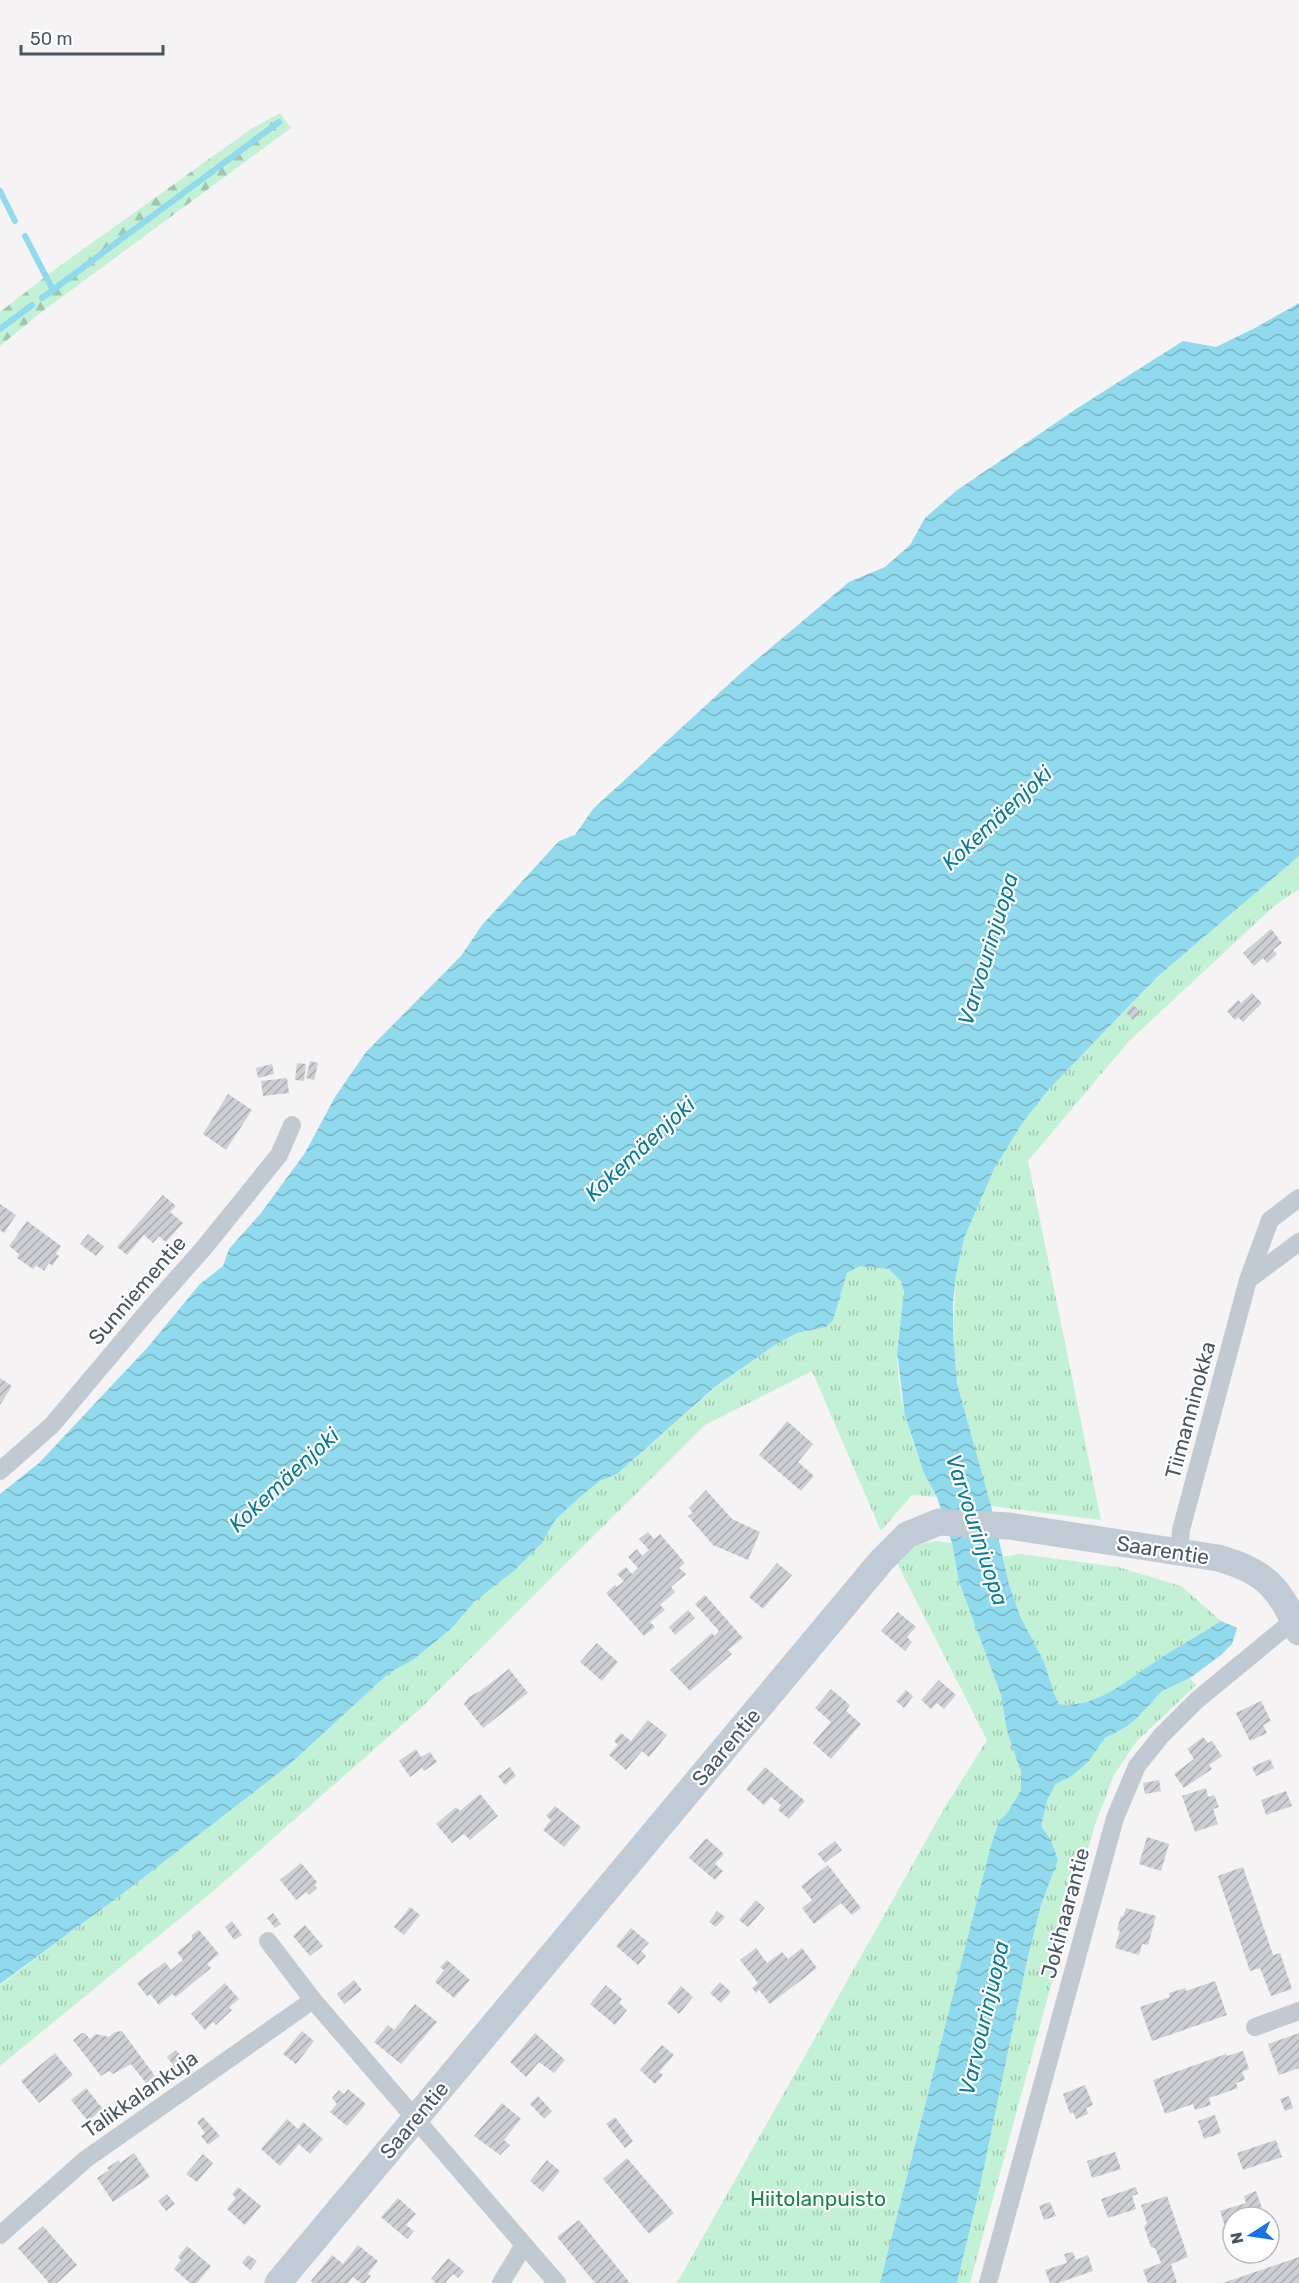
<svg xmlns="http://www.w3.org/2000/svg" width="1299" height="2283" font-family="Rubik,sans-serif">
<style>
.forest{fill:url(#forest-firs)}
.park{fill:url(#park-tufts)}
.water{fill:url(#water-waves)}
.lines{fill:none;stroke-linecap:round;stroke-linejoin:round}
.stream{stroke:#90daee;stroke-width:6}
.building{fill:url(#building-hatch)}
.street{stroke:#c1cad2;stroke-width:18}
.secondary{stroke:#c1cbd6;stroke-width:27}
.labels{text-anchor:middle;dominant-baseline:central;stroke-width:4.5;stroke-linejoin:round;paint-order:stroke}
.street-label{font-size:21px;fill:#4a5661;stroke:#fff}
.park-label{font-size:21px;fill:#17864f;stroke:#fff}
.water-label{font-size:22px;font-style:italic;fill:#0c7c9b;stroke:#fff}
</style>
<defs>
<pattern id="forest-firs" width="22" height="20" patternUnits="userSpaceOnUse" patternTransform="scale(1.5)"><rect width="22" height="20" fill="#c3f1d5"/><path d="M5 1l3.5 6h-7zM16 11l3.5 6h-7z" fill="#a0c6b0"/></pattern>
<pattern id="park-tufts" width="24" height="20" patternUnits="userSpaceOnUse" patternTransform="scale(1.5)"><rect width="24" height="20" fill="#c3f1d5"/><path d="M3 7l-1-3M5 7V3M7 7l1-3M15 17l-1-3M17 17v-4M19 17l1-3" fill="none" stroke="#a0c6b0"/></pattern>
<pattern id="water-waves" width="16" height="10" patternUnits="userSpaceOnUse" patternTransform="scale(1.5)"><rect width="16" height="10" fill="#90daee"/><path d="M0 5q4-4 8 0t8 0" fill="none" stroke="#78b4c4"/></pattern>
<pattern id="building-hatch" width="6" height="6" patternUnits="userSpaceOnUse" patternTransform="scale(1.5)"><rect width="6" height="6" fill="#cdcfd5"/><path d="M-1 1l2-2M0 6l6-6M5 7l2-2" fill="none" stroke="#a8abb0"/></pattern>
</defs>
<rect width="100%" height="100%" fill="#f5f3f3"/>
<polygon class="forest" points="280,113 291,128 43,311 0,346 0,312 54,270 251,129"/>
<g class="park">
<polygon points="1299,856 1299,889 1273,907 1129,1041 1028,1161 1101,1520 991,1506 956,1384 953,1333 956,1275 964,1238 982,1193 994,1169 1021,1125 1049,1089 1156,978"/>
<path d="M860,1265c15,2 33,0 41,15 8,17 -5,53 -4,73 1,51 16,99 40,144l-25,-2 -31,36 -69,-160 -107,54 -285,284 -209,184 -211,173v-81l121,-90 168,-130 100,-92 24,-13 39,-32 23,-27 39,-30 28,-28 13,-23 25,-23 20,-16 17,-7 99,-87 59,-42 22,-12 29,-6 7,-8 14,-46z"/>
<polygon points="936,1541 952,1543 959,1582 1001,1695 1007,1731 1021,1772 1021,1790 1008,1812 999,1821 990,1849 880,2283 677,2283 945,1807 987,1740 896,1561 917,1545"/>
<path d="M1020,1554l98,13 63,19 40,35c-23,15 -48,28 -71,44 -26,18 -56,44 -91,39l-5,-11 -10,-31 -24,-46 -11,-32 -6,-27z"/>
<polygon points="1190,1678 1196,1685 1136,1742 1114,1775 1094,1827 970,2283 957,2283 979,2191 1027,1961 1041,1905 1058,1860 1051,1840 1041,1826 1048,1798 1056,1784 1072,1776 1089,1761 1105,1738 1126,1727 1136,1719 1162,1691"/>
</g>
<path class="water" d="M1299,303v553l-143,122 -107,111 -28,36 -27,44 -30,69 -8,37 -3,28v30l4,51 34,122 18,78 11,32 24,46 10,31 5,11c34,5 65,-21 91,-39 23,-16 48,-29 71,-44l16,7 -5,16 -11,11 -31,23 -28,13 -26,28 -10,8 -21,11 -16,23 -17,15 -16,8 -8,14 -7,28 10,14 7,20 -17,45 -14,56 -48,230 -22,92h-77l110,-434 9,-28 9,-9 13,-22v-18l-14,-41 -6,-36 -42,-113 -7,-39 -15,-46 -13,-24 -19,-57 -8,-64 7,-60 -3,-11 -12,-12 -29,-3 -13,7 -14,47 -7,7 -29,6 -22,12 -60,42 -98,87 -17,7 -20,16 -25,23 -13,23 -28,28 -39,30 -23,27 -39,32 -24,13 -100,92 -168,130 -121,89v-490l39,-31 108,-115 53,-64 23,-18 6,-17 32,-36 44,-60 30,-56 31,-45 95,-96 21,-31 77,-84 16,-6 18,-26 149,-137 107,-90 36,-15 25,-22 15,-27 31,-27 120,-82 107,-68 33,6 39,-19z"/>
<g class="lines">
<g class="stream">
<polyline points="0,191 15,221"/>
<polyline points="25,236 53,290"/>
<polyline points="42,298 279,122"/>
<polyline points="0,329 32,305"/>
</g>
</g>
<g class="building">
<polygon points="1271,929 1282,943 1273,950 1277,954 1267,963 1263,958 1254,966 1243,953"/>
<polygon points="1252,993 1262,1003 1243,1022 1238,1017 1235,1020 1227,1011 1238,1000 1241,1003"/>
<polygon points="1133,1005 1141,1012 1133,1020 1126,1013"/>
<polygon points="310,1061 318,1063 314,1080 306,1078"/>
<polygon points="297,1063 306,1064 304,1081 295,1080"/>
<polygon points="272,1064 274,1074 258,1078 256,1068"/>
<polygon points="287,1078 289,1093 263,1096 261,1081"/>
<polygon points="228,1094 252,1110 226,1150 203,1134"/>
<polygon points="163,1195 176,1206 170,1212 183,1223 166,1242 159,1236 153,1243 144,1235 127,1255 117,1247"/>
<polygon points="0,1204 16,1215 4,1233 0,1230"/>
<polygon points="27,1221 61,1246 56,1254 59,1256 52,1266 49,1263 44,1271 36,1265 33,1269 17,1258 19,1254 9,1246"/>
<polygon points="88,1234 104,1246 96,1256 80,1244"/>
<polygon points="0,1378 12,1386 0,1405"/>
<polygon points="787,1421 813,1444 798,1462 814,1476 801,1491 759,1455"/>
<polygon points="706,1490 732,1519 760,1532 748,1560 713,1545 688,1516 693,1513 689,1508"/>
<polygon points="648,1532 654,1539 660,1534 685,1563 679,1568 686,1574 671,1587 675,1592 660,1605 665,1610 650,1622 655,1627 644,1636 606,1593 615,1585 617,1587 624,1581 617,1574 626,1567 632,1574 638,1568 628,1557 637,1549 642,1556 649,1550 639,1539"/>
<polygon points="777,1563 792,1575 763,1609 749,1597"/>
<polygon points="705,1595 743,1638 728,1650 732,1654 690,1691 670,1670 712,1633 714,1636 719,1631 695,1604"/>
<polygon points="688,1610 695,1618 675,1635 669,1627"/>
<polygon points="898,1612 916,1627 907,1637 912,1642 905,1651 881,1631"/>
<polygon points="597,1643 618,1662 602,1681 580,1662"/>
<polygon points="509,1669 528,1693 483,1728 464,1704 469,1697 480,1691"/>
<polygon points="939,1680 956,1695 944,1709 937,1703 931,1709 921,1700"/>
<polygon points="831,1689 850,1705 846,1711 861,1724 831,1759 813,1743 831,1722 815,1708"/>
<polygon points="906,1690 913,1696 904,1708 896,1701"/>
<polygon points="1261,1701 1271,1721 1263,1725 1267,1733 1250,1741 1236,1713"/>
<polygon points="648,1720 667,1735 649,1757 642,1751 626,1770 609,1755 618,1745 614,1741 621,1733 631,1741"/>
<polygon points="1203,1737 1208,1743 1212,1741 1222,1756 1209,1765 1212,1769 1184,1788 1174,1774 1194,1759 1187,1749"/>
<polygon points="416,1749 421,1757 430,1752 437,1762 424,1771 422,1768 410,1777 399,1761"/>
<polygon points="1270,1759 1274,1768 1256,1776 1252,1767"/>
<polygon points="510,1767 516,1776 505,1785 498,1776"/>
<polygon points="765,1767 805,1801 789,1819 778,1810 781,1805 771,1797 764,1805 746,1789"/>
<polygon points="1159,1780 1161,1791 1145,1794 1143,1783"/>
<polygon points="1206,1788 1208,1797 1214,1795 1219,1807 1213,1809 1218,1824 1195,1832 1182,1796"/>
<polygon points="1286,1791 1292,1806 1266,1815 1261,1800"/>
<polygon points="480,1794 498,1816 470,1840 464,1834 452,1843 436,1824 456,1807 460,1811"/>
<polygon points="555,1806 581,1827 564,1847 543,1830 551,1820 546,1816"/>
<polygon points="1147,1837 1169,1844 1161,1871 1139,1864"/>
<polygon points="706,1838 724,1854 715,1864 723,1871 715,1880 689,1858"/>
<polygon points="835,1841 842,1850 825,1863 818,1854"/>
<polygon points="301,1863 317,1882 315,1885 317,1888 309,1895 306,1892 296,1900 280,1880"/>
<polygon points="828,1865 861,1908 852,1915 841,1903 814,1924 802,1908 812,1900 801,1886"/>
<polygon points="1243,1867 1273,1955 1280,1953 1292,1989 1271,1996 1260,1968 1250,1971 1218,1876"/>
<polygon points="756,1900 765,1908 748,1927 739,1920"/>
<polygon points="410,1907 420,1915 404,1935 394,1927"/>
<polygon points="1126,1908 1156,1916 1148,1945 1142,1944 1139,1955 1115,1948 1120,1931 1117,1930 1121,1916 1123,1917"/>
<polygon points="717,1911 725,1917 716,1927 709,1922"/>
<polygon points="273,1913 281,1924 275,1928 267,1918"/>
<polygon points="232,1921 242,1935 234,1940 225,1927"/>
<polygon points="305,1925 323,1946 310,1956 293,1936"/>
<polygon points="631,1928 649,1943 641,1951 646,1956 638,1965 616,1946"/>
<polygon points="199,1930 219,1954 207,1964 211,1968 176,1997 172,1994 159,2005 150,1994 147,1996 137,1983 165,1962 171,1970 183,1960 177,1952 192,1940 192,1935"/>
<polygon points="756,1948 767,1963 782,1952 788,1959 802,1948 817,1968 770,2004 759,1990 756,1993 752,1988 758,1983 740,1960"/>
<polygon points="447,1960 470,1980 454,1998 435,1982 444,1970 440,1967"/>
<polygon points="354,1980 362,1990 344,2004 337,1994"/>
<polygon points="1215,1981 1227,2015 1152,2041 1140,2007 1170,1997 1169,1993 1185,1988 1186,1991"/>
<polygon points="720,1982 731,1992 721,2003 710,1993"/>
<polygon points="225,1983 239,1999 229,2007 232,2010 216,2025 213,2022 205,2030 191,2014"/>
<polygon points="606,1985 622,1999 619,2003 627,2010 615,2025 590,2004"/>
<polygon points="681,1986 693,1997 679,2014 667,2003"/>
<polygon points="415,2004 437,2022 401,2064 374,2042 388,2025 394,2030"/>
<polygon points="122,2031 155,2076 146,2083 131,2064 113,2074 109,2071 101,2076 73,2040 82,2033 85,2033 90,2039 96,2034 109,2037 115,2032"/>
<polygon points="302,2031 314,2041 296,2064 283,2054"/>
<polygon points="535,2033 565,2060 554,2073 539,2062 526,2077 510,2062"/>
<polygon points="1299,2033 1299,2068 1279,2075 1268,2044"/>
<polygon points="662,2045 674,2055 659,2072 663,2075 655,2084 640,2070"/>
<polygon points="176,2050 185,2061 176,2069 167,2057"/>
<polygon points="1243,2051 1249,2069 1242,2072 1245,2080 1236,2083 1238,2088 1209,2098 1211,2105 1195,2110 1193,2104 1165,2114 1153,2080 1226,2054 1227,2056"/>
<polygon points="55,2053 73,2075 39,2103 21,2081"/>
<polygon points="1085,2085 1093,2105 1086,2108 1088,2114 1076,2119 1073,2112 1070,2114 1063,2094"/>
<polygon points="86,2088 103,2109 88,2121 71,2100"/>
<polygon points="348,2089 366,2104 347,2126 330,2112 337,2104 332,2098 339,2090 344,2094"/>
<polygon points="538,2096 552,2111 544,2119 530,2104"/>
<polygon points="1289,2096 1293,2108 1285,2111 1280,2099"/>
<polygon points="502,2103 521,2119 504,2140 510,2145 500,2155 474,2136"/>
<polygon points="1215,2115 1221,2133 1204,2139 1198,2121"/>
<polygon points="203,2117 220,2136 208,2145 201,2136 205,2133 197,2122"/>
<polygon points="615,2117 633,2141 625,2148 606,2124"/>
<polygon points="287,2119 298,2129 303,2122 323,2139 310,2154 299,2144 280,2166 261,2149"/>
<polygon points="1276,2140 1282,2157 1243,2170 1237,2153"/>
<polygon points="1115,2152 1121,2169 1092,2178 1087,2161"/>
<polygon points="134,2153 150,2177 113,2202 97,2178 109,2170 107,2168 119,2160 120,2163"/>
<polygon points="203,2154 213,2163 197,2182 186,2174"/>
<polygon points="627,2158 674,2213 649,2234 603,2179"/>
<polygon points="547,2160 560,2171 543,2192 530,2181"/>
<polygon points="238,2187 261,2206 245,2225 227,2209 236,2198 232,2194"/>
<polygon points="1136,2187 1138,2194 1132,2196 1136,2209 1108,2218 1101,2199"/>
<polygon points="1256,2191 1265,2217 1233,2217 1233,2240 1230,2241 1220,2211 1246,2203 1244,2196"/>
<polygon points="167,2194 175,2204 166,2211 158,2201"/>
<polygon points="1167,2196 1188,2257 1171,2264 1177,2283 1148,2283 1143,2270 1161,2263 1155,2248 1151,2247 1144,2227 1147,2223 1141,2205"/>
<polygon points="398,2198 416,2214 406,2225 414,2231 407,2239 381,2217"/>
<polygon points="1050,2202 1056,2216 1044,2220 1039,2206"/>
<polygon points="579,2220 630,2283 595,2283 557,2237"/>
<polygon points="43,2226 77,2265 57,2283 49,2283 18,2248"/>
<polygon points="358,2245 378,2261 368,2274 371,2276 365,2283 361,2283 353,2277 348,2283 313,2283 311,2281 332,2255 343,2264"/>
<polygon points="187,2246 211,2266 197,2283 190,2283 174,2269 181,2260 178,2257"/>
<polygon points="1073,2252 1076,2260 1088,2255 1093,2271 1058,2283 1050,2283 1045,2270 1067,2263 1064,2254"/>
<polygon points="248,2255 257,2261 250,2270 242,2263"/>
<polygon points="1299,2257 1299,2283 1223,2283"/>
<polygon points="448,2258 464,2271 458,2278 453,2274 445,2283 436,2283 431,2279"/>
</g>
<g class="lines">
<g class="street">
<polyline points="1248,1280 1299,1242"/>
<polyline points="0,1471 52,1425 148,1311 203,1249 279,1155 292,1125"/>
<polyline points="1179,1552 1181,1530 1248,1280 1270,1220 1299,1198"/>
<polyline points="268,1941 313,2000 557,2283"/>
<polyline points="1255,2027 1299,2011"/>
<polyline points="0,2235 86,2159 313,2000"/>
<polyline points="501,2283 524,2245"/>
<polyline points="988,2283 1115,1818 1137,1766 1161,1736 1197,1700 1299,1616"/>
</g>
<path class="secondary" d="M278,2283l604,-723 25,-25 32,-13 70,4 209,32c47,13 62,30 81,74"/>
</g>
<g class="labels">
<g class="street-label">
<text transform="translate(137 1290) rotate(-49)">Sunniementie</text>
<text transform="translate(1190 1410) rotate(-75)">Tiimanninokka</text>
<text transform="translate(1163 1550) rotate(9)">Saarentie</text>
<text transform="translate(726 1747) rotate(-50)">Saarentie</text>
<text transform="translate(1065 1913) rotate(-75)">Jokihaarantie</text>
<text transform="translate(140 2094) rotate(-35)">Talikkalankuja</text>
<text transform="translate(414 2120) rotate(-50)">Saarentie</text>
</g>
<g class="park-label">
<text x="818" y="2198">Hiitolanpuisto</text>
</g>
<g class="water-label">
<text transform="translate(997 818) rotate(-43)">Kokemäenjoki</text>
<text transform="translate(988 949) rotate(-73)">Varvourinjuopa</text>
<text transform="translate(640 1149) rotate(-43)">Kokemäenjoki</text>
<text transform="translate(284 1480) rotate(-43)">Kokemäenjoki</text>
<text transform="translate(977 1530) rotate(72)">Varvourinjuopa</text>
<text transform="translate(984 2018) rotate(-77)">Varvourinjuopa</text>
</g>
</g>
<g transform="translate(1251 2235) rotate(258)"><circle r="28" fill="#ffffff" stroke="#b7bbc0" stroke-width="1.5"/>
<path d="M0-4.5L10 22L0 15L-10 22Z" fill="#1a73e8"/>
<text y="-9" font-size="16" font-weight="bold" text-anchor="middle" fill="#4a5661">N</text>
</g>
<path d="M21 45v9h142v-9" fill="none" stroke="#4a5661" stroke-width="3"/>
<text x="30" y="45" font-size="18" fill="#4a5661" stroke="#ffffff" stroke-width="4.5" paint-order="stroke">50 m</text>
</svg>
